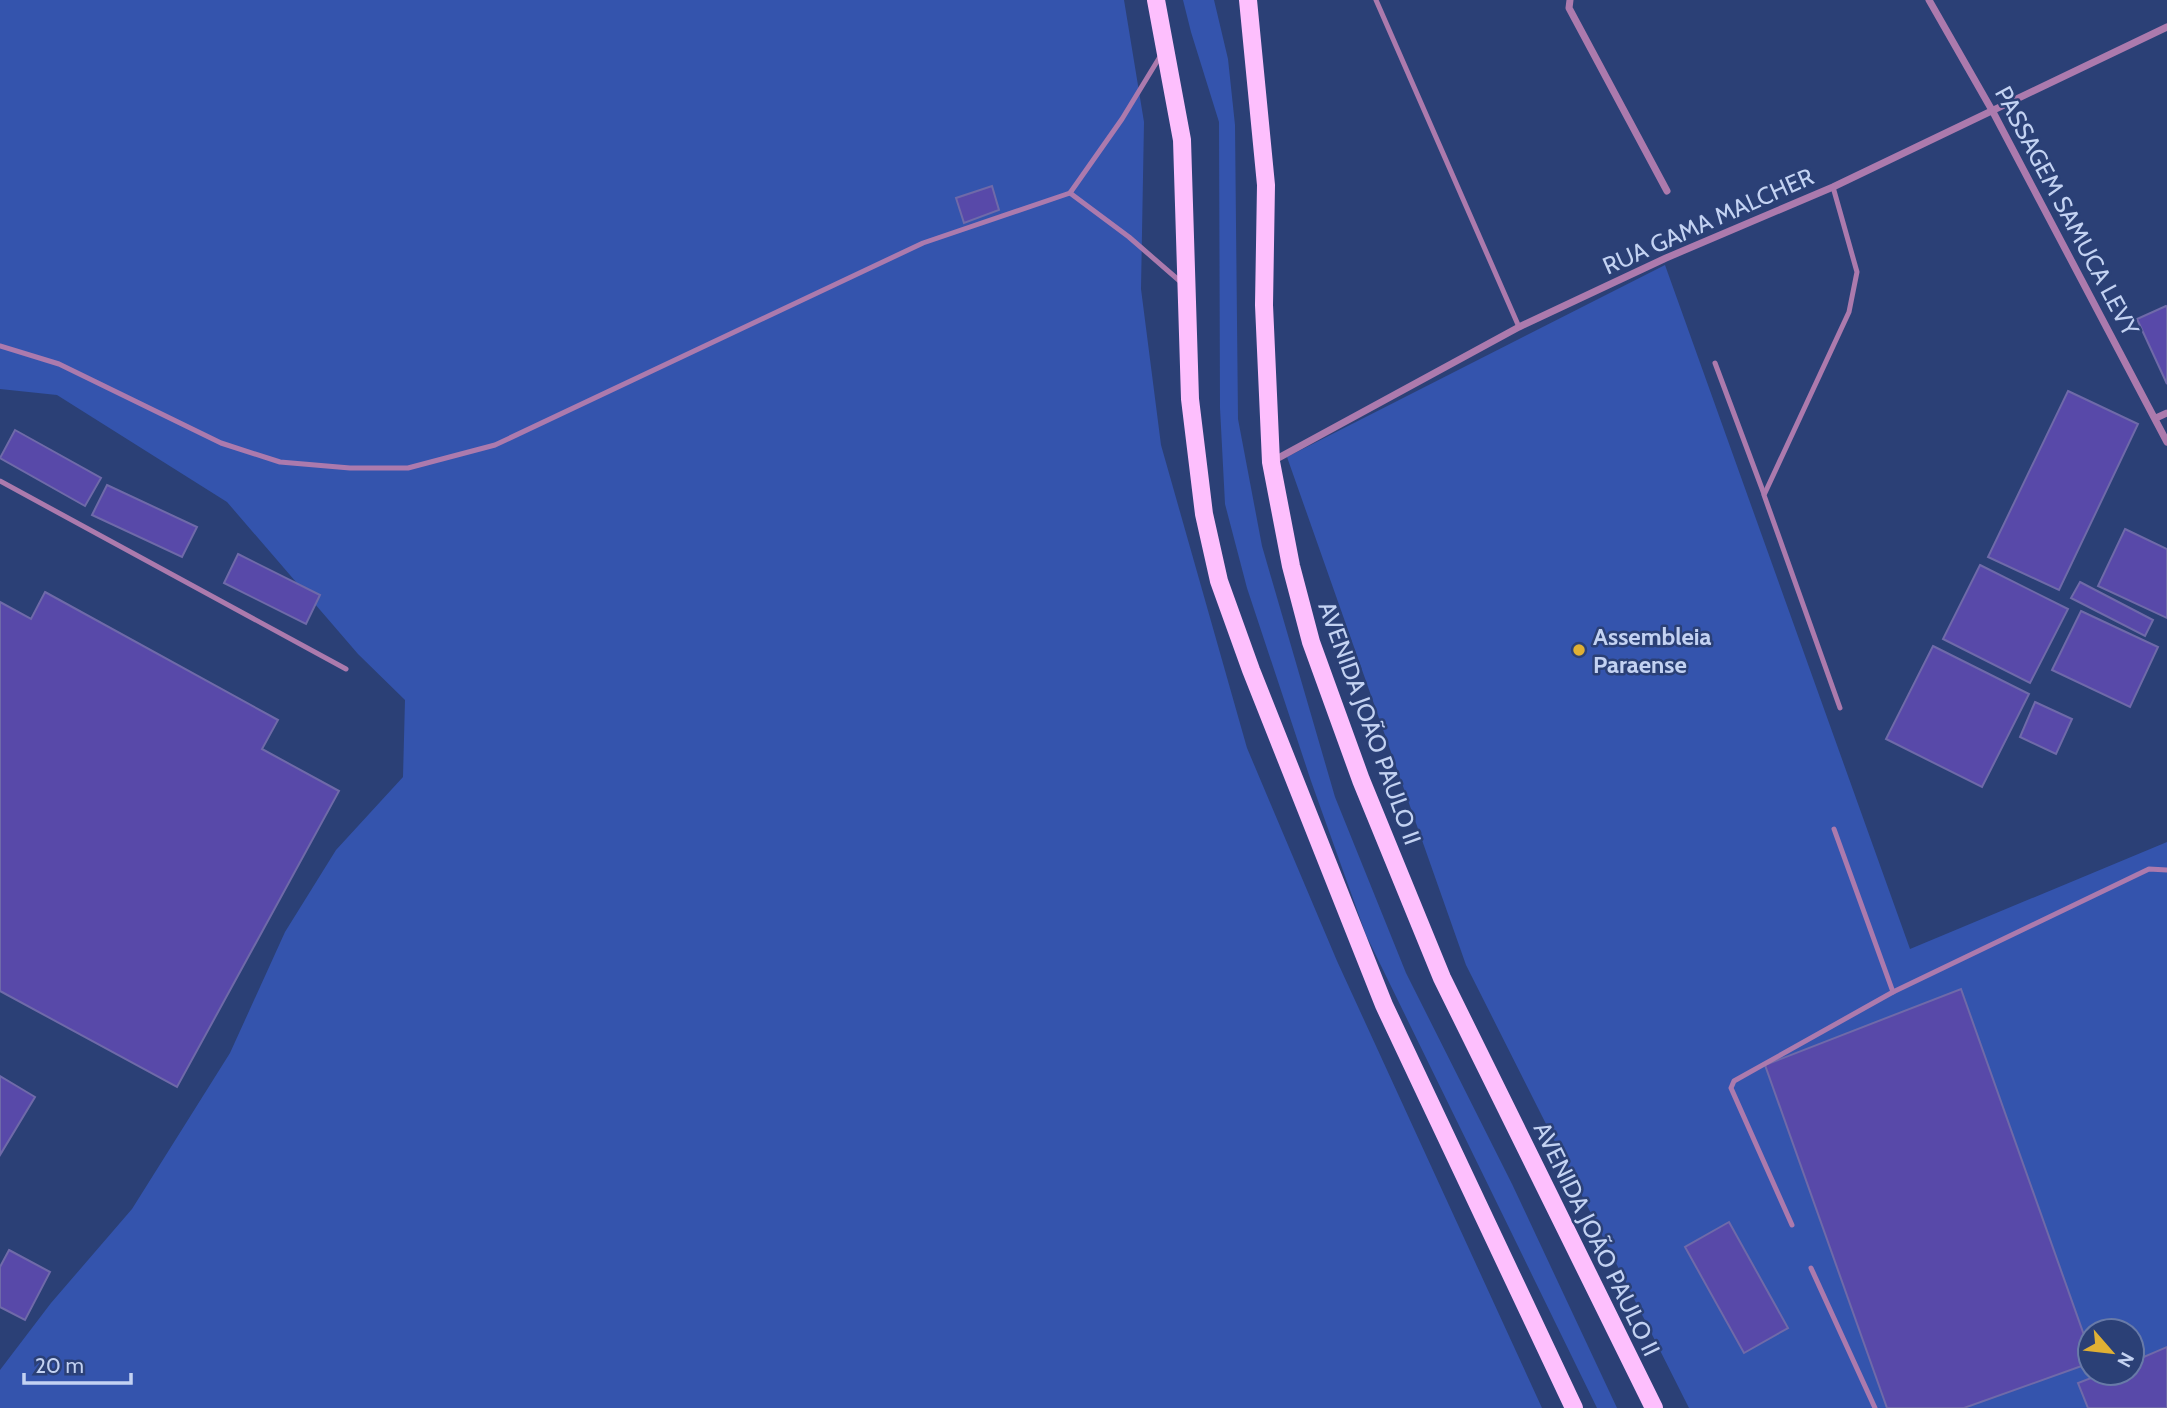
<svg xmlns="http://www.w3.org/2000/svg" width="2167" height="1408" font-family="Cabin,sans-serif">
<style>
.green{fill:#3454ad;fill-rule:evenodd}
.building{fill:#5849a9;stroke:#6f6aa9;stroke-width:2}
.lines{fill:none;stroke-linecap:round;stroke-linejoin:round}
.lane{stroke:#ac7aad;stroke-width:5}
.street{stroke:#ac7aad;stroke-width:7}
.primary{stroke:#fdbffd;stroke-width:18}
.poi-dot{fill:#e0b034;stroke:#2b4076;stroke-width:2.5}
.labels{text-anchor:middle;dominant-baseline:central;stroke-width:5;stroke-linejoin:round;paint-order:stroke}
.street-label{font-size:24px;fill:#c3d2f2;stroke:#2b4076}
.poi-label{font-size:24px;font-weight:bold;fill:#c3d2f2;stroke:#2b4076;text-anchor:start}
</style>
<rect width="100%" height="100%" fill="#2b4076"/>
<g class="green">
<polygon points="0,0 1124,0 1144,122 1141,289 1161,445 1247,748 1337,961 1542,1408 0,1408 0,1370 51,1303 132,1209 230,1053 285,932 336,850 403,777 405,700 358,654 227,502 57,395 0,389"/>
<polygon points="1183,0 1214,0 1228,59 1235,125 1238,419 1262,546 1335,797 1406,973 1512,1184 1617,1408 1597,1408 1366,935 1311,781 1247,588 1225,504 1220,408 1219,122 1191,32"/>
<path d="M1665,265l245,684 257,-107v566h-478l-223,-443 -179,-508zM2090,1331h42v42h-42z"/>
</g>
<g class="building">
<polygon points="992,186 999,210 964,223 956,198"/>
<polygon points="2166,306 2167,307 2167,384 2137,319"/>
<polygon points="2068,391 2138,424 2059,590 1988,557"/>
<polygon points="15,430 101,478 85,506 0,458"/>
<polygon points="107,485 197,527 182,557 92,515"/>
<polygon points="2125,529 2167,549 2167,618 2098,586"/>
<polygon points="238,554 320,595 306,624 224,583"/>
<polygon points="1980,565 2068,609 2030,683 1943,639"/>
<polygon points="2080,582 2153,620 2145,636 2071,598"/>
<polygon points="45,592 278,720 262,749 339,791 177,1087 0,991 0,602 31,619"/>
<polygon points="2081,611 2158,647 2130,707 2052,670"/>
<polygon points="1933,646 2029,694 1982,787 1886,739"/>
<polygon points="2035,702 2072,719 2056,754 2020,737"/>
<polygon points="1961,989 2090,1352 2090,1363 1964,1408 1887,1408 1765,1065"/>
<polygon points="0,1076 35,1097 0,1155"/>
<polygon points="1729,1222 1788,1328 1744,1353 1685,1247"/>
<polygon points="9,1250 50,1272 25,1320 0,1307 0,1267"/>
<polygon points="2167,1347 2167,1408 2088,1408 2078,1383 2104,1373 2132,1373 2132,1362"/>
</g>
<g class="lines">
<g class="lane">
<polyline points="1376,0 1519,327"/>
<polyline points="1833,187 1857,272 1849,312 1764,495 1840,708"/>
<polyline points="1070,193 1129,237 1182,283"/>
<polyline points="0,346 59,364 221,443 280,462 350,468 408,468 495,445 923,243 1070,193 1122,119 1161,55"/>
<polyline points="1715,363 1764,494"/>
<polyline points="0,481 346,669"/>
<polyline points="1834,829 1893,992"/>
<polyline points="1792,1225 1731,1088 1734,1081 1893,992 2149,869 2167,870"/>
<polyline points="1811,1268 1875,1408"/>
</g>
<g class="street">
<polyline points="1570,0 1569,8 1667,191"/>
<polyline points="1929,0 1993,112 2167,442"/>
<polyline points="2156,418 2167,413"/>
<polyline points="1271,462 1519,327 1666,258 1833,187 2167,27"/>
</g>
<g class="primary">
<polyline points="1156,0 1182,140 1190,399 1204,514 1219,581 1251,670 1384,1005 1574,1408"/>
<polyline points="1248,0 1266,185 1264,305 1271,462 1291,566 1311,642 1361,780 1442,978 1654,1408"/>
</g>
</g>
<circle class="poi-dot" cx="1579" cy="650" r="7"/>
<g class="labels">
<g class="street-label">
<text transform="translate(2067 211) rotate(62)">PASSAGEM SAMUCA LEVY</text>
<text transform="translate(1708 221) rotate(-24)">RUA GAMA MALCHER</text>
<text transform="translate(1370 723) rotate(70)">AVENIDA JOÃO PAULO II</text>
<text transform="translate(1597 1239) rotate(64)">AVENIDA JOÃO PAULO II</text>
</g>
<g class="poi-label">
<text x="1593" y="636">Assembleia<tspan x="1593" dy="28">Paraense</tspan></text>
</g>
</g>
<g transform="translate(2111 1352) rotate(118)"><circle r="33" fill="#2b4076" stroke="#687aa8" stroke-width="2"/>
<path d="M0-5L12 26L0 18L-12 26Z" fill="#e0b034"/>
<text y="-10" font-size="19" font-weight="bold" text-anchor="middle" fill="#c3d2f2">N</text>
</g>
<path d="M24 1373v10h107v-10" fill="none" stroke="#c3d2f2" stroke-width="3.5"/>
<text x="35" y="1373" font-size="21" fill="#c3d2f2" stroke="#2b4076" stroke-width="5" paint-order="stroke">20 m</text>
</svg>
